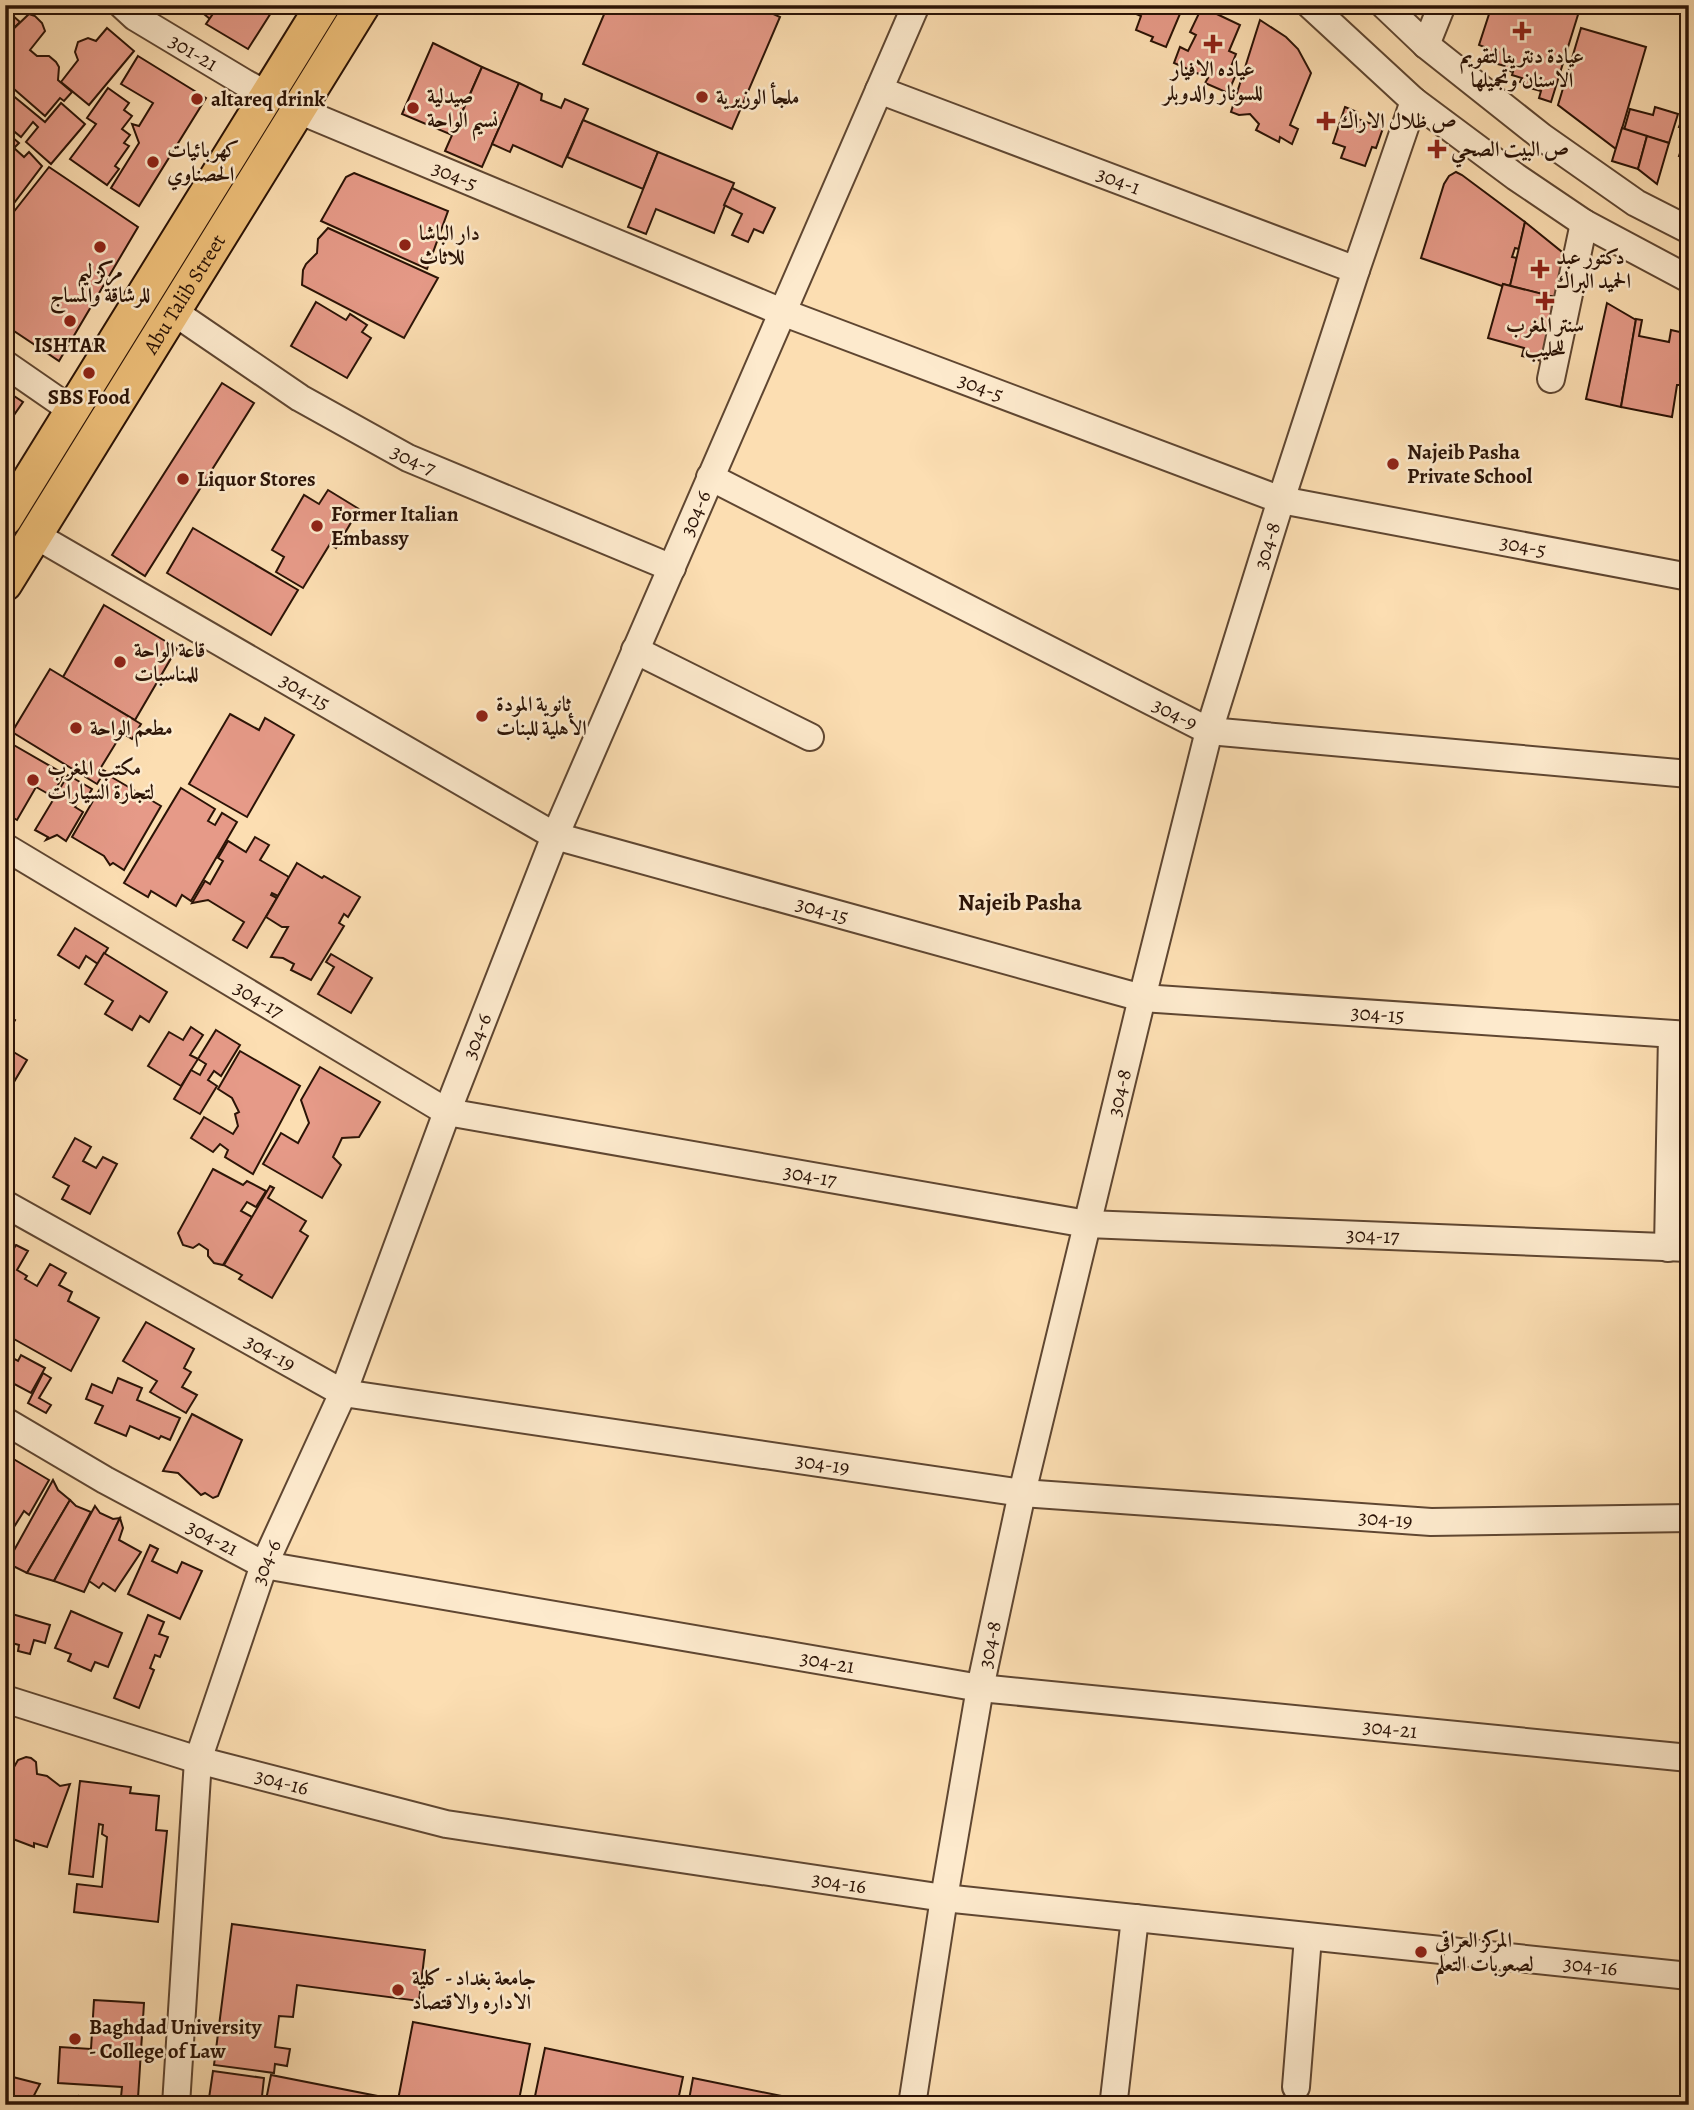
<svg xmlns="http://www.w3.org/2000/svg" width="1694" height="2110" font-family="Alegreya,Amiri,serif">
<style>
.green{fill:#bec18d;stroke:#746a4a;stroke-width:2}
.building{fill:#e69a88;stroke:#2b1306;stroke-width:2}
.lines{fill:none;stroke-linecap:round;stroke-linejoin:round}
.minor-casing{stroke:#5f4631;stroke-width:30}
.major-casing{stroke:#2b1306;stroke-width:37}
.minor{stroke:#fdeacd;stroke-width:26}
.major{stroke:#eebf79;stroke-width:33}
.poi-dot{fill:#8f2418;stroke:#fdeacd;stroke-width:2.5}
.labels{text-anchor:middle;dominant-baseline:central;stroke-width:5;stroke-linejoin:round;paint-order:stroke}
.street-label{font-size:21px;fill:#2b1306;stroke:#fdeacd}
.poi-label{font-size:21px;font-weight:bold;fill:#2b1306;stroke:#fdeacd;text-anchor:start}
.neighbourhood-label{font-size:23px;font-weight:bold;fill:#2b1306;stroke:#fdeacd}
</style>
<rect width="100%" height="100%" fill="#fcdeb2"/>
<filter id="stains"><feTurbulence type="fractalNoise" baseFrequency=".00286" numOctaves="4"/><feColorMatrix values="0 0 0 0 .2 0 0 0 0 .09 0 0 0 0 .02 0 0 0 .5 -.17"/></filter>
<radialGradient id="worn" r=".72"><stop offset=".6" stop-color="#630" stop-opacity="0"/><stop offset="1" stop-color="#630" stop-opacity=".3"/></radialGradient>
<polygon class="green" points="1672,1034 1689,1035 1689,1248 1668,1248"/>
<g class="building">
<polygon points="193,5 219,5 210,19"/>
<polygon points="219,5 276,5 248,49 206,24"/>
<polygon points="608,5 753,5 780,17 732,129 583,64"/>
<polygon points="1123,5 1193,5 1190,12 1182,9 1166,47 1151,41 1153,37 1136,30 1141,16 1122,8"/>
<polygon points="1492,5 1581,5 1551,102 1539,98 1541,91 1530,88 1531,86 1520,82 1522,78 1512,75 1513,72 1504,69 1505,66 1494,63 1496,57 1485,54 1487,48 1479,45"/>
<polygon points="1202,7 1240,25 1229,51 1236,54 1230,69 1237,72 1228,93 1205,83 1208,78 1174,63 1180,47 1188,51 1196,35 1190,32"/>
<polygon points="5,13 8,15 12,15 20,22 5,37"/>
<polygon points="29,14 35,16 42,23 45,31 30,50 37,56 49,56 56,62 59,67 58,80 72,92 64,101 60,98 45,116 14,89 7,94 5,92 5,37"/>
<polygon points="1260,20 1286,37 1298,49 1311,73 1290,125 1298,129 1292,144 1280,137 1279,142 1256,130 1259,124 1250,114 1239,115 1231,112"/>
<polygon points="107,28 134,51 89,105 61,82 78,60 75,52 78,42 88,38 96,41"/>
<polygon points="1581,28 1646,47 1616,149 1558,105"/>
<polygon points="433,43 482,67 452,135 402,114"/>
<polygon points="138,56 206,98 139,206 111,188 139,143 132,124 139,126 153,103 121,84"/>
<polygon points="482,67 519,83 482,167 445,151"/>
<polygon points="519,83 542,94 541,100 561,108 565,99 588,109 562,167 513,145 510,152 492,144"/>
<polygon points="108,88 129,103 124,110 132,116 122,129 130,135 124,143 129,146 115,166 119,169 107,185 70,159 96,124 87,118"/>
<polygon points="11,94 45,122 61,103 85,124 51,164 26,142 38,127 33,122 21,137 5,124 5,101"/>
<polygon points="1345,107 1357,112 1355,118 1383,128 1376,148 1372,147 1365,166 1341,158 1345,147 1333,143"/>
<polygon points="1655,107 1678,114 1669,143 1624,130 1630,109 1653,115"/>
<polygon points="1685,111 1689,112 1689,159 1679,156 1688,129 1679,127"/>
<polygon points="583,120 658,152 643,189 567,157"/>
<polygon points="1622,128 1647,136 1638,169 1612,161"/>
<polygon points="5,131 19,143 14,148 24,157 29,152 42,166 5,215"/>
<polygon points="1647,136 1669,143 1657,184 1638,169"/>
<polygon points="658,152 734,183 714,233 656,209 646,234 628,227"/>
<polygon points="49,167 138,227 59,361 5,325 5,223"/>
<polygon points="1456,172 1462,175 1525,222 1519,249 1515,248 1512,257 1517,258 1510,286 1503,284 1502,286 1421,258 1444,184 1449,176"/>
<polygon points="354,173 448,211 427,269 321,221 346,177"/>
<polygon points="732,188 775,208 763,233 754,229 748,242 732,235 742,214 724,205"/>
<polygon points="1525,222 1567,256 1561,263 1562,299 1510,286"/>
<polygon points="328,228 438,278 404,338 302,285 303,270 306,264 317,253 318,239"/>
<polygon points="1503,284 1562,299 1549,363 1522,356 1524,348 1488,338"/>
<polygon points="316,302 346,320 350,314 367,325 362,332 371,338 347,378 291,346"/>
<polygon points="1607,303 1636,320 1621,407 1586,399"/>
<polygon points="1636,319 1642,320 1639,336 1669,342 1671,330 1689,334 1689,348 1682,385 1677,385 1672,417 1621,407"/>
<polygon points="1689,360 1689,396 1683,395"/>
<polygon points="222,383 254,403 145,576 112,555"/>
<polygon points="5,390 23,402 5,428"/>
<polygon points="328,490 359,509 336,548 330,544 303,588 276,572 284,557 272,550 304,495 319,504"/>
<polygon points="193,528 298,590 271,635 167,573"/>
<polygon points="104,605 177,648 135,720 63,677"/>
<polygon points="50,669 141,724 132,739 122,733 100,769 105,771 97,784 12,732"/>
<polygon points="230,714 259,730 265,718 294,735 247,817 189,784"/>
<polygon points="5,740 64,774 52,796 36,787 17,820 5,813"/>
<polygon points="68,775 92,789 85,801 80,798 75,807 83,812 66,841 57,835 46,840 48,837 35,830"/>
<polygon points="108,775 161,806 124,870 113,863 110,865 104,856 72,837"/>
<polygon points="181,788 215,809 208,821 215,825 222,813 237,822 191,901 182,895 176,906 151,891 148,897 124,883"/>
<polygon points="255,837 269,845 260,860 289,877 278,896 272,893 271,895 277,898 247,948 233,940 244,922 208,900 192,903 205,881 210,884 223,861 218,858 228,841 246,852"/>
<polygon points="297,863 322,878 324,876 360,897 348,917 344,914 339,923 344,926 311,980 291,970 294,964 283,958 271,957 288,927 282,927 266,917"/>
<polygon points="75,928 108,948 98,964 86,956 79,968 58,955"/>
<polygon points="104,953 167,992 149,1022 140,1016 132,1030 105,1014 113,1001 85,984"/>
<polygon points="331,954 372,978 351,1013 318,994 334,967 326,962"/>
<polygon points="5,1014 15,1020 5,1037"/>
<polygon points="191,1027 203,1035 190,1055 198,1059 181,1086 148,1066 169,1032 183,1040"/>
<polygon points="216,1030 240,1045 221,1076 214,1071 208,1080 217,1086 200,1114 174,1099 191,1070 200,1075 206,1064 198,1059"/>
<polygon points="5,1047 27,1060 5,1097"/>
<polygon points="240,1051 300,1086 253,1174 225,1157 228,1150 220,1144 213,1152 191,1138 204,1117 233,1134 238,1126 235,1114 239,1112 232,1098 218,1089"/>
<polygon points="320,1067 380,1102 359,1137 342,1138 333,1157 341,1165 322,1198 263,1164 281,1133 298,1143 309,1123 301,1100"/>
<polygon points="75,1138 91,1147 83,1161 96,1168 103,1157 117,1164 90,1214 62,1199 69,1186 53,1177"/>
<polygon points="213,1169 243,1185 247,1181 266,1191 256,1207 247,1202 241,1211 252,1217 223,1265 214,1263 208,1256 208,1250 199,1244 193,1248 183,1245 178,1233"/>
<polygon points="270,1186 274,1188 268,1198 306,1221 300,1231 308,1236 272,1298 239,1279 242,1275 224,1265"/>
<polygon points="16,1245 28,1251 17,1270 27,1276 25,1279 37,1286 50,1264 66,1273 59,1285 72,1292 68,1301 99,1318 71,1371 5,1334 5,1253 10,1255"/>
<polygon points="146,1322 194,1349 184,1368 191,1372 182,1387 197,1395 186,1413 150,1392 157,1381 123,1361"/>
<polygon points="5,1354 18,1361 21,1355 45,1368 31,1393 7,1380 5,1383"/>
<polygon points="43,1373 51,1378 39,1398 51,1405 46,1413 28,1403"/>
<polygon points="118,1378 142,1388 137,1400 180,1418 170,1440 161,1436 159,1439 130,1426 126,1436 95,1423 103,1406 86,1399 92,1384 112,1393"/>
<polygon points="192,1414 242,1440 218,1496 213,1498 205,1493 201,1495 178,1473 163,1471"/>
<polygon points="5,1454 49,1480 29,1515 24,1511 14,1527 5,1522"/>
<polygon points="53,1480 58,1490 70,1500 27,1573 7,1563"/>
<polygon points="70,1500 76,1506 91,1512 54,1581 27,1573"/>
<polygon points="95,1506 100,1513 113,1519 120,1518 84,1592 54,1581"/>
<polygon points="120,1518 123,1528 119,1540 141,1552 115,1591 103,1583 99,1588 89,1581"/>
<polygon points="150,1545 158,1549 152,1561 177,1573 182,1562 202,1571 180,1619 128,1594"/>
<polygon points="5,1562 14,1567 5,1584"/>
<polygon points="71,1611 122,1633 108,1667 95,1662 91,1671 68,1661 71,1654 55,1648"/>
<polygon points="5,1612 50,1625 45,1643 34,1640 30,1654 18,1651 19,1645 5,1641"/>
<polygon points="148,1615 164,1622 159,1634 168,1637 160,1657 155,1655 150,1668 154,1670 139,1708 114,1698"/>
<polygon points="26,1757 31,1758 36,1762 37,1774 47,1776 60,1786 70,1784 47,1847 34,1843 34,1847 5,1836 5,1764 14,1767 18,1760"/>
<polygon points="80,1781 131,1787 130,1793 159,1796 156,1830 167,1831 158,1922 74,1912 77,1884 102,1887 107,1837 102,1834 103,1825 99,1824 93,1877 69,1874"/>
<polygon points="232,1924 425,1950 419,2001 297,1985 293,2017 279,2016 275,2047 290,2049 287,2066 275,2064 274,2073 214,2065"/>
<polygon points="94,2000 144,2003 138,2098 121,2097 122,2087 58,2083 60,2047 91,2049"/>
<polygon points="413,2022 530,2044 518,2105 265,2105 271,2075 398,2100"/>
<polygon points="545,2048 683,2077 677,2105 554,2105 534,2101"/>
<polygon points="213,2071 264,2078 261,2105 208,2105"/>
<polygon points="5,2075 40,2084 29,2105 5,2105"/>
<polygon points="693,2078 826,2105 688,2105"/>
<polygon points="79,2096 106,2105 76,2105"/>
</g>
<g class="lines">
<defs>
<g id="minor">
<path id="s1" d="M122,5l13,12 110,66 22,12"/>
<polyline points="1310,5 1414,101 1516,177 1584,223 1689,279"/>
<polyline points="1384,5 1426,45 1542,137 1636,203 1689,230"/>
<polyline points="1426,45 1442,5"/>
<path id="s2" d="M879,90l477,180"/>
<path id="s3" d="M298,110l484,202 499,188 408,77"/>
<path id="s4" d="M174,312l126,86 108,60 264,110"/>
<polyline points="5,364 73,411"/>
<polyline points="1551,379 1584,223"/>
<path id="s5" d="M710,477l499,254 480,43"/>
<path id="s6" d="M35,535l520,301 587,162 547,37"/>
<polyline points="635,650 810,737"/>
<path id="s7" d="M5,847l442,265 640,112 602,24"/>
<path id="s8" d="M5,1204l338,189 679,100 409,29 258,-4"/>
<polyline points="1668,1248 1672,1034"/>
<path id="s9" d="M5,1421l100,59 159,85 716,123 709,70"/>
<path id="s10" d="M5,1699l193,61 248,64 498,74 745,78"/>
<polyline points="1296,2087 1308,1937"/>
<polyline points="1114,2099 1135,1918"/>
<path id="s11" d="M176,2105l22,-345 66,-195 79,-172 104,-281 108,-276 361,-831"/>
<path id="s12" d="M912,2105l32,-207 36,-210 42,-195 120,-495 67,-267 72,-231 75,-230 58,-169"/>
</g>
<g id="major">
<polyline points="5,519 323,5"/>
<path id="s13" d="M5,584l358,-579"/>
</g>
</defs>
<use href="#minor" class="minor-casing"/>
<use href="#major" class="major-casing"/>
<use href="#minor" class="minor"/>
<use href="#major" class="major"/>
</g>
<g class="poi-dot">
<path d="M1518.5 20.5h7v7h7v7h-7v7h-7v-7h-7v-7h7z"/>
<path d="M1209.5 33.5h7v7h7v7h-7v7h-7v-7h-7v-7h7z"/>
<circle cx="702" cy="97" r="7"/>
<circle cx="197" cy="99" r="7"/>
<circle cx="413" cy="108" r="7"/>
<path d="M1322.5 110.5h7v7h7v7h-7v7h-7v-7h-7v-7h7z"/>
<path d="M1433.5 138.5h7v7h7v7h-7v7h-7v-7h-7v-7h7z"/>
<circle cx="153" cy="162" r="7"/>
<circle cx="405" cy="245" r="7"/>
<circle cx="100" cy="247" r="7"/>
<path d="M1536.5 258.5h7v7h7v7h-7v7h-7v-7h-7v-7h7z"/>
<path d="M1541.5 290.5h7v7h7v7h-7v7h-7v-7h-7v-7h7z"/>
<circle cx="70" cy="321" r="7"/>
<circle cx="89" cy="373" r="7"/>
<circle cx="1393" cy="464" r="7"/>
<circle cx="183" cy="479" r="7"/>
<circle cx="317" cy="526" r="7"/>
<circle cx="120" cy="662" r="7"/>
<circle cx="482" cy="716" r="7"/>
<circle cx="76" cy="728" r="7"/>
<circle cx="33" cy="780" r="7"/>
<circle cx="1421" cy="1952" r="7"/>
<circle cx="398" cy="1990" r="7"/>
<circle cx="75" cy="2039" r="7"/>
</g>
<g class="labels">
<g class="street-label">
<text stroke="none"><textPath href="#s1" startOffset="86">301-21</textPath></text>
<text stroke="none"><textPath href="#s3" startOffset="170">304-5</textPath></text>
<text stroke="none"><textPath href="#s2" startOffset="256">304-1</textPath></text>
<text stroke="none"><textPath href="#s13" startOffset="341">Abu Talib Street</textPath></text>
<text stroke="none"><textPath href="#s3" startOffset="737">304-5</textPath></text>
<text stroke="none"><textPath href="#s4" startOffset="282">304-7</textPath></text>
<text stroke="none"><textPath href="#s11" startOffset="1689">304-6</textPath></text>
<text stroke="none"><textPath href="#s12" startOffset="1601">304-8</textPath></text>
<text stroke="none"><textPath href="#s3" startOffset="1304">304-5</textPath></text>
<text stroke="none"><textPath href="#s6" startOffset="312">304-15</textPath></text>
<text stroke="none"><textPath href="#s5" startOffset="522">304-9</textPath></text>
<text stroke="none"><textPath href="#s6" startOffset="878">304-15</textPath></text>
<text stroke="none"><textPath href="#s7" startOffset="296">304-17</textPath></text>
<text stroke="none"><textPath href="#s6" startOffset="1446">304-15</textPath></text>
<text stroke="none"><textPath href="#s11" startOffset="1122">304-6</textPath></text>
<text stroke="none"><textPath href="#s12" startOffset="1034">304-8</textPath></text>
<text stroke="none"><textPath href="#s7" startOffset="884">304-17</textPath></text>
<text stroke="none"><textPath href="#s7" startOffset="1451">304-17</textPath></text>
<text stroke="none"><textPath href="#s8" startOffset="304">304-19</textPath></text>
<text stroke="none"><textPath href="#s8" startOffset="872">304-19</textPath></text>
<text stroke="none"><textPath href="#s8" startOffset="1438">304-19</textPath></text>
<text stroke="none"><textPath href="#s9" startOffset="238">304-21</textPath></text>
<text stroke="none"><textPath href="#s11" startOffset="555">304-6</textPath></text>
<text stroke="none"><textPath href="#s12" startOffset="467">304-8</textPath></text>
<text stroke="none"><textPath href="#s9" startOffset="868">304-21</textPath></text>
<text stroke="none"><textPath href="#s9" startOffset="1435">304-21</textPath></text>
<text stroke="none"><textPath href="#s10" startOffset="289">304-16</textPath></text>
<text stroke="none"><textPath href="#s10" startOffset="856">304-16</textPath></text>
<text stroke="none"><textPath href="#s10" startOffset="1612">304-16</textPath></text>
</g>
<g class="poi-label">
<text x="1522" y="56" text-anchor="middle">عيادة دنترينا لتقويم<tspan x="1522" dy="24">الاسنان وتجميلها</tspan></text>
<text x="1213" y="69" text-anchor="middle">عياده الافيار<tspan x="1213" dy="24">للسونار والدوبلر</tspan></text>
<text x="427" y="96">صيدلية<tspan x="427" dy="24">نسيم الواحة</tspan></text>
<text x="716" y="97">ملجأ الوزيرية</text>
<text x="211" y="99">altareq drink</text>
<text x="1340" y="121">ص ظلال الاراك</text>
<text x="1451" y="149">ص البيت الصحي</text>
<text x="167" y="150">كهربائيات<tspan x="167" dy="24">الحصناوي</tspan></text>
<text x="419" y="233">دار الباشا<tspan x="419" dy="24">للاثاث</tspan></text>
<text x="1556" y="257">دكتور عبد<tspan x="1556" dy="24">الحميد البراك</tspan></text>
<text x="100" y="271" text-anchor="middle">مركز ليم<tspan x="100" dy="24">للرشاقة والمساج</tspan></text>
<text x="1545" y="325" text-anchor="middle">سنتر المغرب<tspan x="1545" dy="24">للحليب</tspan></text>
<text x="70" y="345" text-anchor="middle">ISHTAR</text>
<text x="89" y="397" text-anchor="middle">SBS Food</text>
<text x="1407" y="452">Najeib Pasha<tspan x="1407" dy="24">Private School</tspan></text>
<text x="197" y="479">Liquor Stores</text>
<text x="331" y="514">Former Italian<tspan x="331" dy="24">Embassy</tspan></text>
<text x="134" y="650">قاعة الواحة<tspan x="134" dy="24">للمناسبات</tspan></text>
<text x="496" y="704">ثانوية المودة<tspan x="496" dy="24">الأهلية للبنات</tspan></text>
<text x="90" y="728">مطعم الواحة</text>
<text x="47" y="768">مكتب المغرب<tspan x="47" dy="24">لتجارة السيارات</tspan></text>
<text x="1435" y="1940">المركز العراقي<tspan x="1435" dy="24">لصعوبات التعلم</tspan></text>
<text x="412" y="1978">جامعة بغداد - كلية<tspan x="412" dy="24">الاداره والاقتصاد</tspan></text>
<text x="89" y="2027">Baghdad University<tspan x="89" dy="24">- College of Law</tspan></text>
</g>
<g class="neighbourhood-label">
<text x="1020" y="902">Najeib Pasha</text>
</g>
</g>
<rect width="1694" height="2110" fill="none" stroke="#fcdeb2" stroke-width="28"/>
<rect x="7" y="7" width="1680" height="2096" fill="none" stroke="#2b1306" stroke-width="3.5"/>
<rect x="14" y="14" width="1666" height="2082" fill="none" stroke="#2b1306" stroke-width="2"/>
<rect width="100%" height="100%" filter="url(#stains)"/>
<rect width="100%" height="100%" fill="url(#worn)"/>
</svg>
